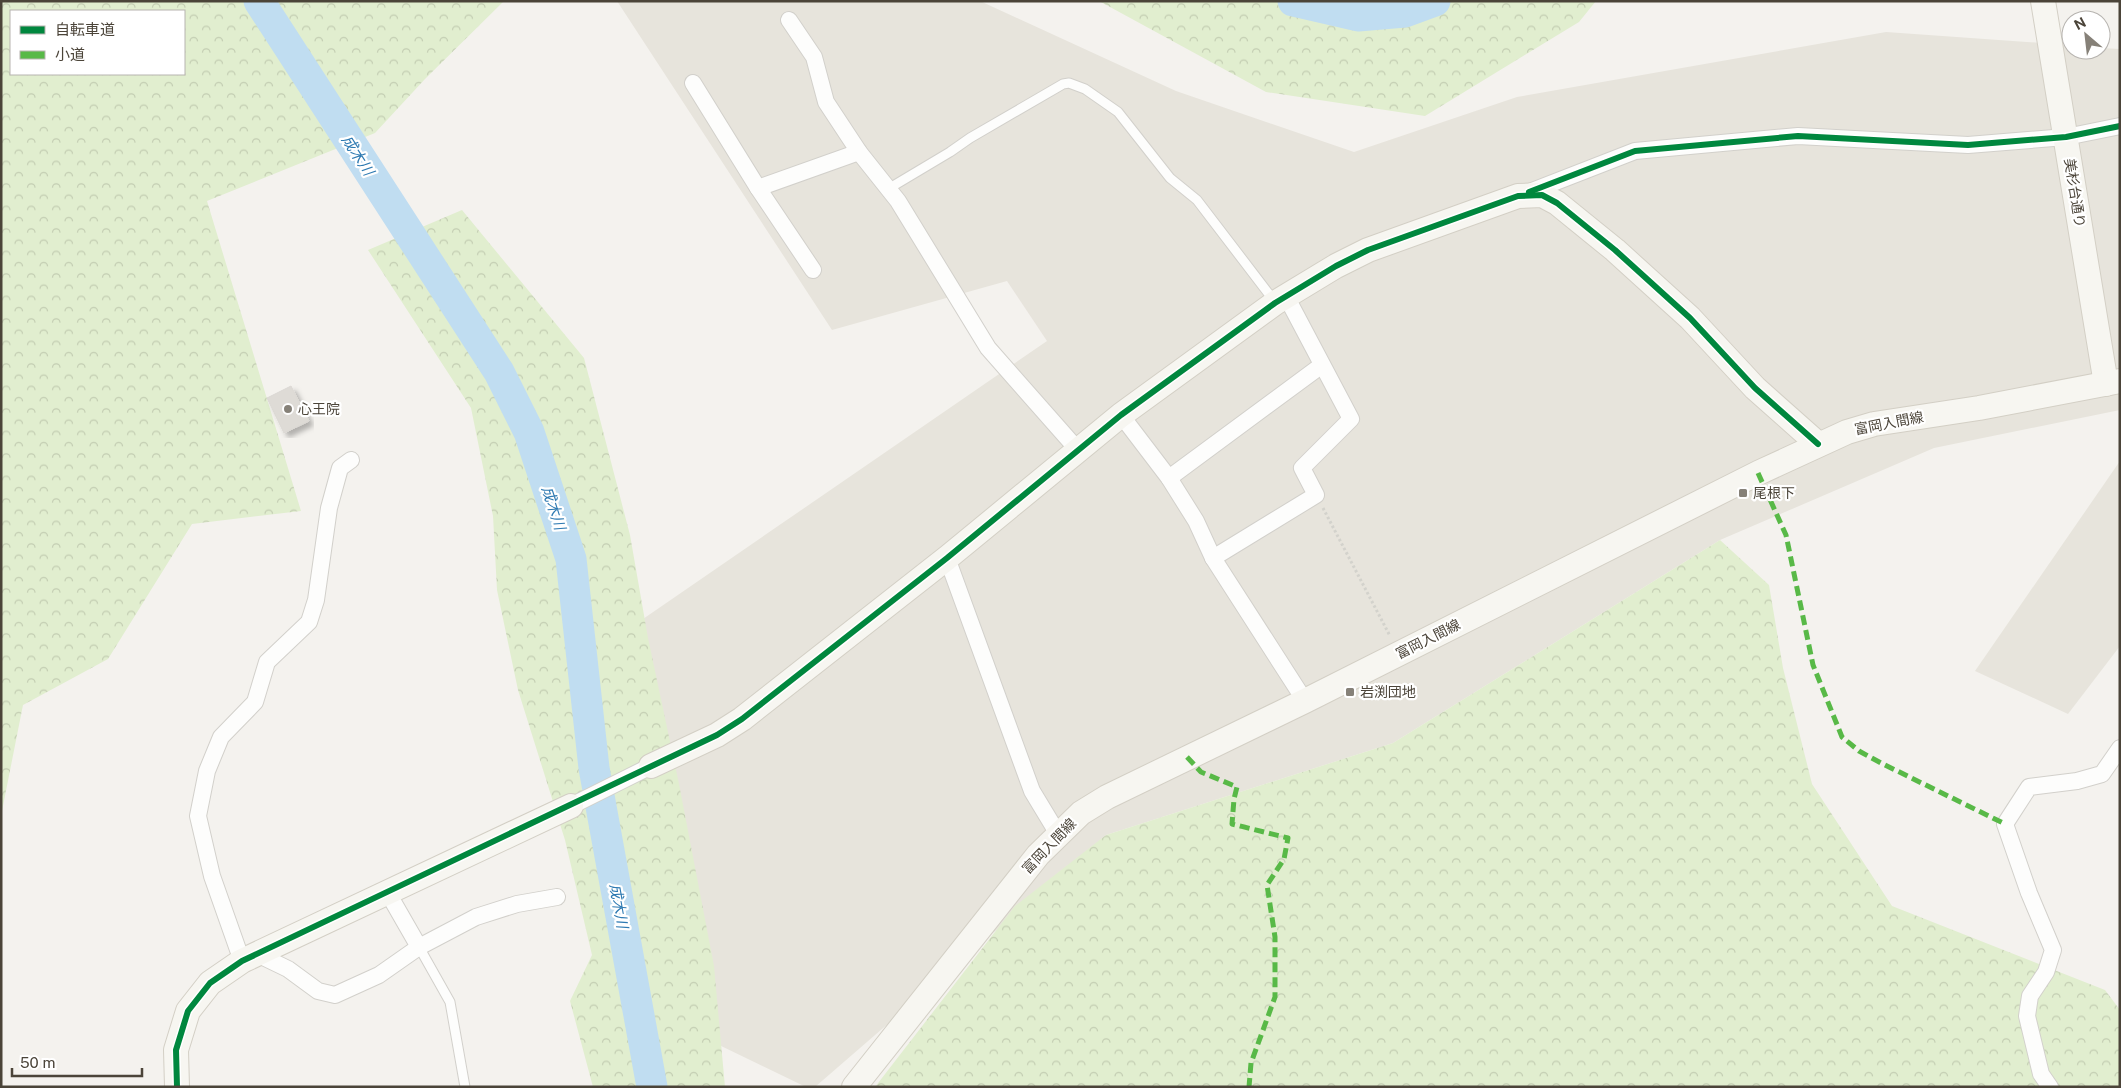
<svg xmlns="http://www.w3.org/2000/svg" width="2121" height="1088" font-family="'Public Sans','Noto Sans JP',sans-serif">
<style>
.residential{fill:#e7e4dc}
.forest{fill:url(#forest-crowns);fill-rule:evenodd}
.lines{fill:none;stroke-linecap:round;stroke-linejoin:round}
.river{stroke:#c0ddf1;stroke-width:31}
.building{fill:#dedbd6;stroke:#dcd9d4;filter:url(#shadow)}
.lane-casing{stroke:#d2d0cb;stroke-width:11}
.street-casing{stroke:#d2d0cb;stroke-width:18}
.secondary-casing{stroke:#d3cfc5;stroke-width:26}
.path{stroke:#d3d2cc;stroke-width:3;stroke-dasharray:2.5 2.5;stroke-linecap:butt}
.lane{stroke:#fdfdfc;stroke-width:9}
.street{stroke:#fdfdfc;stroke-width:16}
.secondary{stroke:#f7f6f1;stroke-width:24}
.quiet{stroke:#58b947;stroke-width:5;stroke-dasharray:10 5;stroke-linecap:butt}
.cycleway-casing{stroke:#fff;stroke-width:9}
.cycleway{stroke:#00873e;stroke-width:6}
.poi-dot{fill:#868178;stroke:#fff;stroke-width:2}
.labels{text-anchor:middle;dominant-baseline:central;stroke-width:4.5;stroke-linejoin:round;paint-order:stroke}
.street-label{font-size:14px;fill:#4b4439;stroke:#fff}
.poi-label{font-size:14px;fill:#4b4439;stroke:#fff;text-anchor:start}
.water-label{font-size:15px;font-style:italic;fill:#2e7ab2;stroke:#fff}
</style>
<defs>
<pattern id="forest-crowns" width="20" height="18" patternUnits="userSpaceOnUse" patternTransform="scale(1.25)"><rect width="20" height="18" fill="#e1eecf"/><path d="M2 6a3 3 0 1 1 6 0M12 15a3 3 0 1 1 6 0" fill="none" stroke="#c3cdb2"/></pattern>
<filter id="shadow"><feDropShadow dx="4.5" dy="4.5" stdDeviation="2.5" flood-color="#0004"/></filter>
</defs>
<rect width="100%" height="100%" fill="#f4f2ee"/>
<g class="residential">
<polygon points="617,1 980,1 1176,91 1354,152 1517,97 1886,32 2071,45 2071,50 2101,50 2101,48 2120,49 2120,410 1934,448 1720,540 1393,743 1106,835 815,1087 806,1087 717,1044 627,630 1047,341 1007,281 832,330"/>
<polygon points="2120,461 2120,646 2068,714 1975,671"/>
</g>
<g class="forest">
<path d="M1,1h503l-79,78 -50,54 -168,68 94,310 -109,13 -84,135 -85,46 -22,111zM11,11h173v63h-173z"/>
<polygon points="1099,1 1596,1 1579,22 1425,116 1266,92"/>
<polygon points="462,210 584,358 630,535 648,638 679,784 714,966 725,1087 593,1087 570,1001 592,955 565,840 518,690 497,590 493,516 471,408 368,250"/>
<polygon points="1720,540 1769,585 1783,668 1812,784 1892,906 2105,990 2120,1010 2120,1087 875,1087 1015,906 1106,835 1393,743"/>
</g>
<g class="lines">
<g class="river">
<polyline points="259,1 499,372 529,432 571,559 594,768 652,1087"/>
<polyline points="1293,1 1358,16 1405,12 1435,1"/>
</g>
</g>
<polygon class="building" points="291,386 309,421 284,433 267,398"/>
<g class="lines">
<defs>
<g id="lane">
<polyline points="888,189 950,152 970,138 1063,84 1069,83 1085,89 1118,112 1170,178 1197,200 1275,302"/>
<polyline points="419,947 450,1002 465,1087"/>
</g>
<g id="street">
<polyline points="789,20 814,57 826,102 859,152 898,201 988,348 1077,449"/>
<polyline points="693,83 758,188 813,270"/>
<polyline points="758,188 859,152"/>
<polyline points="1527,193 1635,151 1798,136 1968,145 2066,137 2120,126"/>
<polyline points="1121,415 1169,478 1196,521 1213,558 1305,701"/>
<polyline points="1169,478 1322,365"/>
<polyline points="947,558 1032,791 1058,834"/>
<polyline points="1213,558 1316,495 1302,468 1351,419 1286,296"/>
<polyline points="571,806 651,766"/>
<polyline points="388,893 419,947"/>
<polyline points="257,954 288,969 318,991 335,995 379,975 419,947 476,917 517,904 557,897"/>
<polyline points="242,961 212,876 198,816 207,771 221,737 255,702 267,662 309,622 316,600 329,508 340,468 351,460"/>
<polyline points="2050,1087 2041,1074 2027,1016 2030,996 2046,972 2053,950 2029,893 2005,824 2029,787 2077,781 2102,774 2120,748"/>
</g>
<g id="secondary">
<polyline points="2043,1 2106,384"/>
<polyline points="651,766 717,735 742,719 947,558 1121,415 1275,303 1336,266 1368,250 1518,196 1542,195 1557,203 1615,250 1690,318 1755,388 1818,444"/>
<polyline points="177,1087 176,1050 188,1011 210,983 242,961 571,806"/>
<polyline points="854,1087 1038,855 1081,813 1107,797 1305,701 1758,473 1847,432 1874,424 1979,408 2120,381"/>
</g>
</defs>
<use href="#lane" class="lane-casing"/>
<use href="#street" class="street-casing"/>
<use href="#secondary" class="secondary-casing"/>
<polyline class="path" points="1323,508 1390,636"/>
<use href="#lane" class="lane"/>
<use href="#street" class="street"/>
<use href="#secondary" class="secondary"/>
<g class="quiet">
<polyline points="1758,473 1786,535 1813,665 1842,737 1859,751 1881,763 2005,824"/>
<polyline points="1187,757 1201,772 1237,787 1234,799 1232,824 1288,838 1284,859 1267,885 1275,937 1275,997 1251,1063 1249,1087"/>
</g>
<defs>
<g id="cycleway">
<polyline points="1529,192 1635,151 1798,136 1968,145 2066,137 2120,126"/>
<polyline points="177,1087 176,1050 188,1011 210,983 242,961 717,735 742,719 947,558 1121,415 1275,303 1336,266 1368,250 1518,196 1542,195 1557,203 1615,250 1690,318 1755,388 1818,444"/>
</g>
</defs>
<use href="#cycleway" class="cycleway-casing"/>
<use href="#cycleway" class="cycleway"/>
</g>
<g class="poi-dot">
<circle cx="288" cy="409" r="5"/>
<rect x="1738" y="488" width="10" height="10" rx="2.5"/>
<rect x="1345" y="687" width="10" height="10" rx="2.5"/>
</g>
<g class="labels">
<g class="street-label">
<text transform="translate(2075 193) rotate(81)">美杉台通り</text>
<text transform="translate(1889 423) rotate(-11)">富岡入間線</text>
<text transform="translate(1428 639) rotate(-27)">富岡入間線</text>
<text transform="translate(1049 846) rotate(-46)">富岡入間線</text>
</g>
<g class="poi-label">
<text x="298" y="409">心王院</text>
<text x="1753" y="493">尾根下</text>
<text x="1360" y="692">岩渕団地</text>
</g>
<g class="water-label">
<text transform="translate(358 155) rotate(57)">成木川</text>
<text transform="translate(554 508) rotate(72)">成木川</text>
<text transform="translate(619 906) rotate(80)">成木川</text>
</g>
</g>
<rect width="2121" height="1088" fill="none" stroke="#4b4439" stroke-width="5"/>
<rect x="10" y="10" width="175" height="65" fill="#ffffff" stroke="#b7b4b0"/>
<rect x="20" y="26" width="25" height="8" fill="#00873e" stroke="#b7b4b0"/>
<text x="55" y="35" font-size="15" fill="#4b4439">自転車道</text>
<rect x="20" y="51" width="25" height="8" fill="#58b947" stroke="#b7b4b0"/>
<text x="55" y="60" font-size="15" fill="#4b4439">小道</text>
<g transform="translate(2086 35) rotate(332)"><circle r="24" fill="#ffffff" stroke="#b7b4b0"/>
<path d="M0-4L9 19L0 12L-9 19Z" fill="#868178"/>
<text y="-8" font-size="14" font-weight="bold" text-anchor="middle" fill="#4b4439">N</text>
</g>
<path d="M12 1068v8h130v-8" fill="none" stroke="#4b4439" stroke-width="2.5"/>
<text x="20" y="1068" font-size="15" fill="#4b4439" stroke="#ffffff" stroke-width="4" paint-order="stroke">50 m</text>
</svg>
